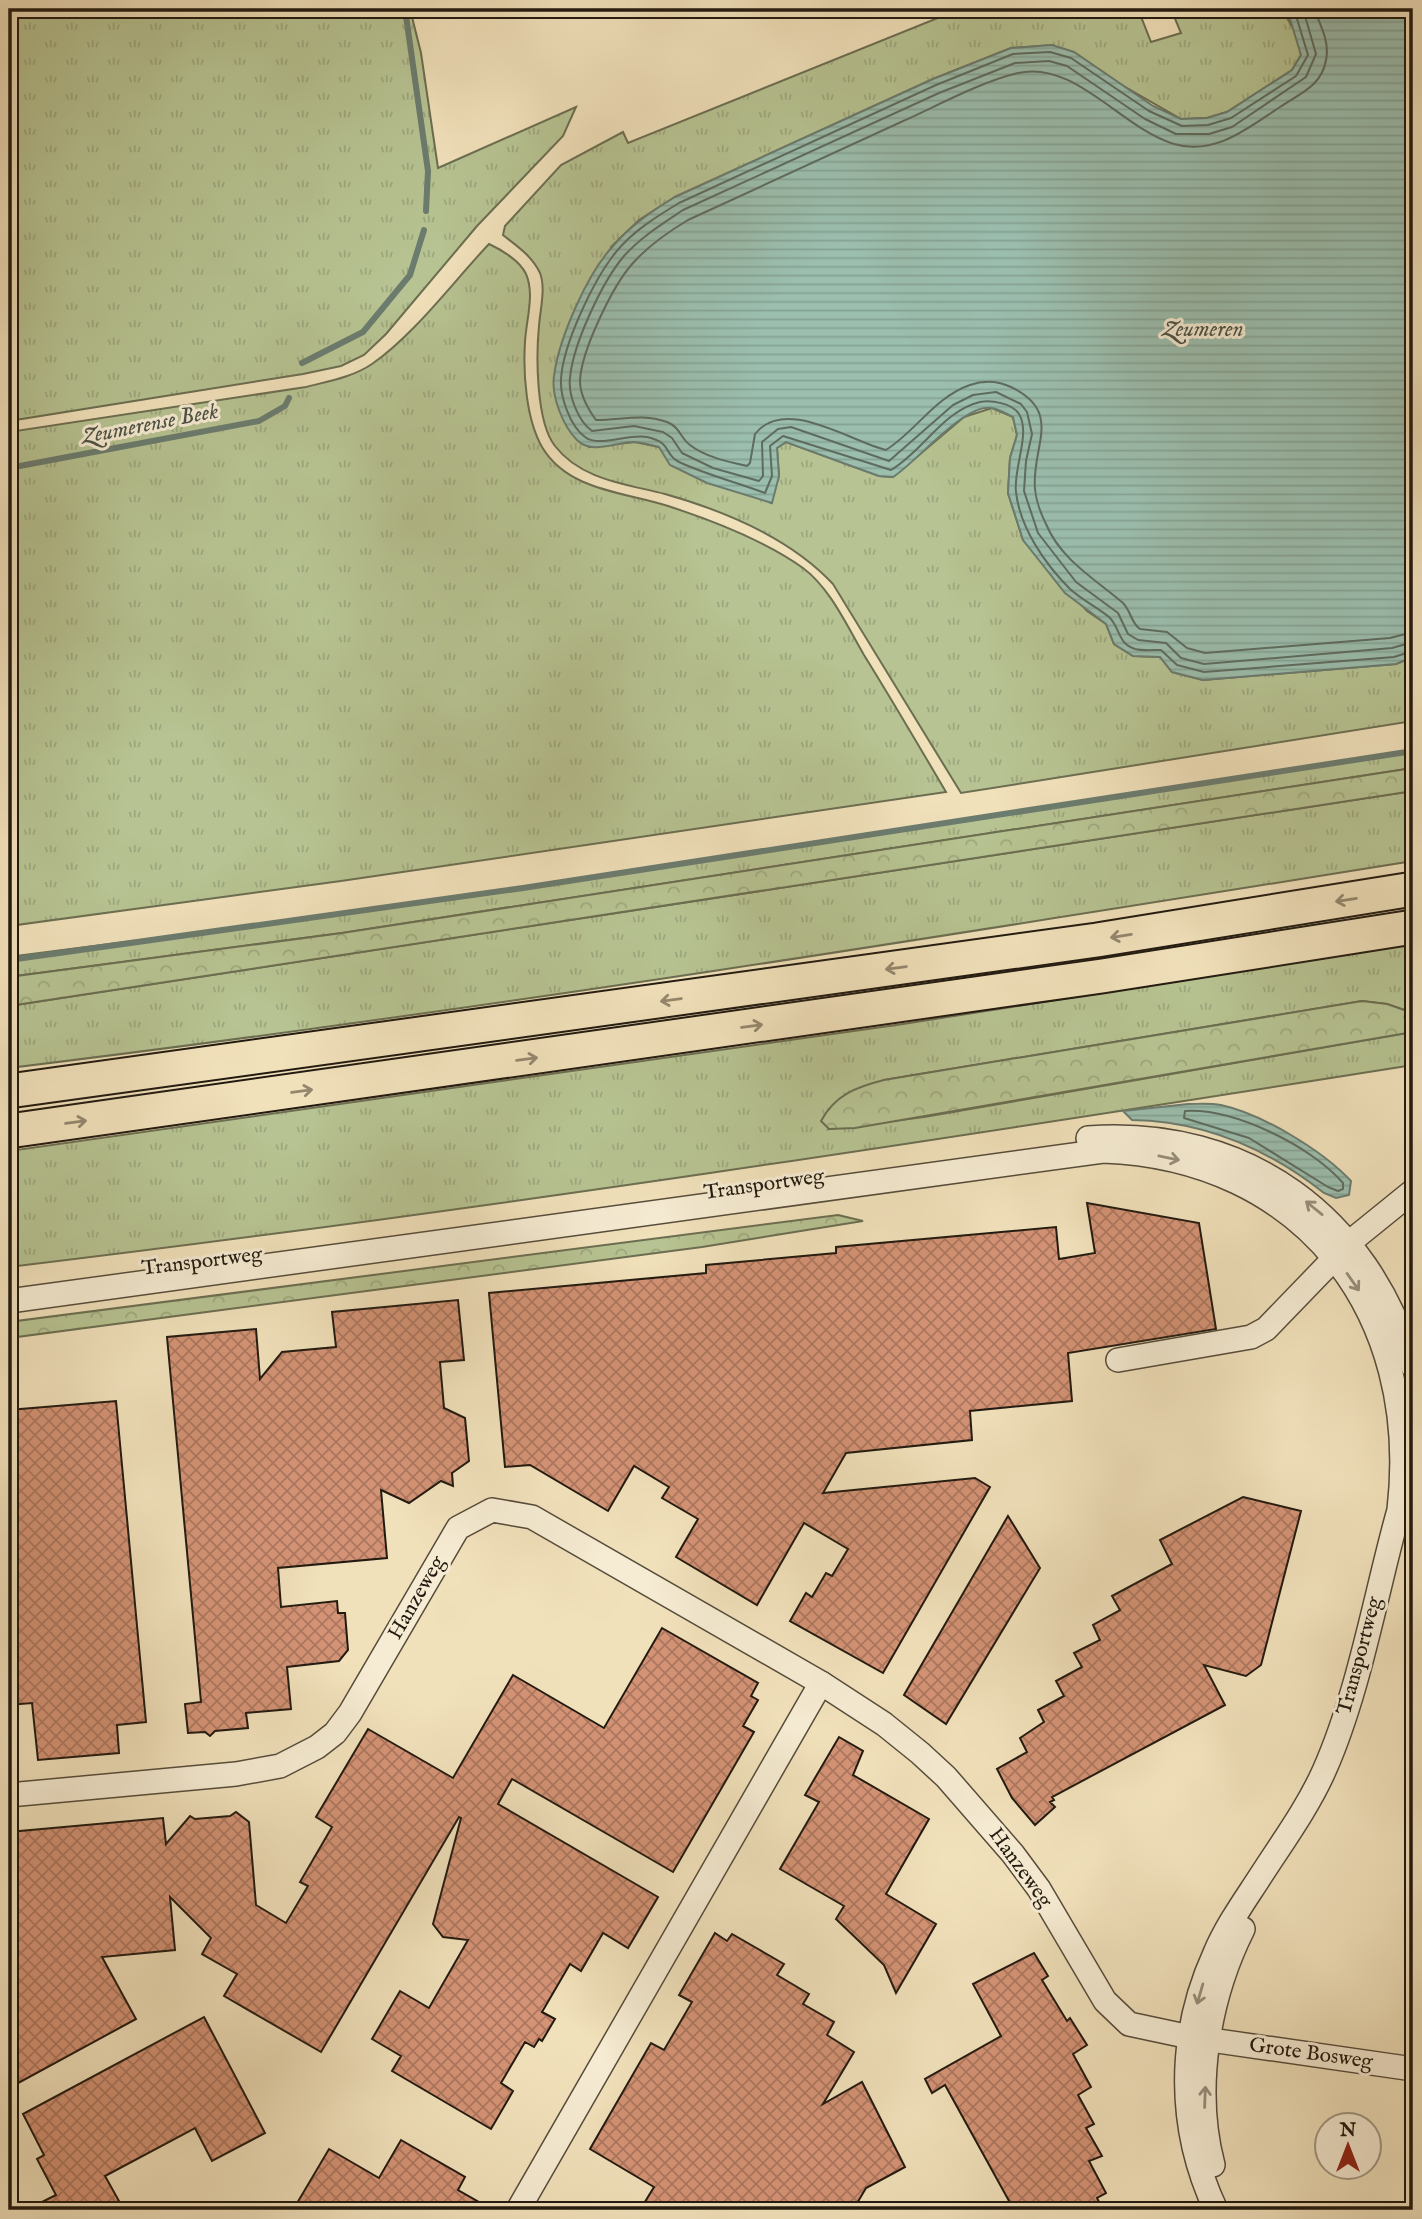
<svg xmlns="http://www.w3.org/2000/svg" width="1422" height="2219" font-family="'IM FELL English',serif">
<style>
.grass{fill:url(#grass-tufts);stroke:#6c6e51;stroke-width:2}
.forest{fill:url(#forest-crowns);stroke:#6c6e51;stroke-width:2}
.water{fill:url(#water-rules);stroke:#6b7c6f;stroke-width:2}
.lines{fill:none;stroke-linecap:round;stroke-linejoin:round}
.shore{stroke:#5e6c5f;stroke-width:2}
.stream{stroke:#6b7c6f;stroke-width:6}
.building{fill:url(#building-cross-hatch);stroke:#221a10;stroke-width:2}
.minor-casing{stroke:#564c3b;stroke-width:26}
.highway-casing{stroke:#221a10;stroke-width:37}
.minor{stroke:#f6ecd3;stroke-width:23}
.highway{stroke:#f1e1bb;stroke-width:33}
.oneway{stroke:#94876e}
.oneway2{stroke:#978e7b}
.labels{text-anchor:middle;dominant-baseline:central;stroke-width:6;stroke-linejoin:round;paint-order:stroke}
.street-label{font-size:21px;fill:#221a10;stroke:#f6ecd3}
.water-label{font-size:23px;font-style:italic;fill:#4c5347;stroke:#f6ecd3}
</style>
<defs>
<pattern id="grass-tufts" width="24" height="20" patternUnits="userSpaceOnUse" patternTransform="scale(1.75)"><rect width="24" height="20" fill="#b7c392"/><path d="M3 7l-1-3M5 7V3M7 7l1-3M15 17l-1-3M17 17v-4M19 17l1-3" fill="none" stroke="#9da77d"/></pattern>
<pattern id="forest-crowns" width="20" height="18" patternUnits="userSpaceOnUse" patternTransform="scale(1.75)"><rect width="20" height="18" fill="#b7c392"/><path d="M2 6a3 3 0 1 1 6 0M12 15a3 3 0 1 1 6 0" fill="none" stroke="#9da77d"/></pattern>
<pattern id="water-rules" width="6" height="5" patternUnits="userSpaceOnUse" patternTransform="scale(1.75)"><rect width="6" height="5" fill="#9bbeae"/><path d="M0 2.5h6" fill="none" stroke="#85a395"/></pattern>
<pattern id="building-cross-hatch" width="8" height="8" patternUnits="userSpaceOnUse" patternTransform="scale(1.75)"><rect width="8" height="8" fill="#d49375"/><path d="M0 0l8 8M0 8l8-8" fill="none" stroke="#ac775f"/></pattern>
</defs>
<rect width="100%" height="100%" fill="#f1e1bb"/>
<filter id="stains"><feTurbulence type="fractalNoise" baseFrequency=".00286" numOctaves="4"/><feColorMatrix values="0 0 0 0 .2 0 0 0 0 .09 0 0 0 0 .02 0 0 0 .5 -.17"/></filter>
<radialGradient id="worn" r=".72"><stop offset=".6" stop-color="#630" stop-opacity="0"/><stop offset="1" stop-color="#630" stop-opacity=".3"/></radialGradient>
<g class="grass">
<polygon points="9,9 410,9 421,53 438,168 576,107 563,136 477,226 386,334 364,355 341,366 303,374 9,421"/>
<path d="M960,9h178l13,33 30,-9 -10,-24h111l16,28 3,18 -9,15 -65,42 -20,6 -26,1 -129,-74 -41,3 -78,31 -258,118 -36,23 -28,27 -22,200 46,-5 24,5 112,56 8,-27 -2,-28 9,-6 93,34 14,1 71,-60 28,-9 21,9 4,18 -7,23 -2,35 15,47 64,71 19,13 8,20 19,12 27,1 12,15 31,8 193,-16 17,-7v64l-452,72 -128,-209c-42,-45 -108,-73 -168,-90 -38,-10 -84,-14 -110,-48 -19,-24 -19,-90 -16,-120 1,-15 7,-38 1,-53 -8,-17 -23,-27 -37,-38l2,-9 56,-61 62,-33 5,11z"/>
<path d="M489,244c13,6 31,17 37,30 9,20 0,47 -1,68 -2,31 1,77 17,105 26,44 83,45 126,59 46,15 96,34 135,62 27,20 44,58 61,87 28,45 55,91 82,137l-605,89 -332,45v-494l297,-45c23,-6 47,-10 66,-23 43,-30 81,-82 117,-120z"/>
<polygon points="1413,751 1413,768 342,933 9,977 9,957 344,914"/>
<path d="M1413,791v70c-467,75 -935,150 -1404,207v-62z"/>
<path d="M1413,944v69l-26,-9 -25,-3 -478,79 -55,49 95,-12 489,-85v33c-467,74 -935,146 -1404,202v-116l894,-127z"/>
</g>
<g class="forest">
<polygon points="1413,768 1413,791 9,1006 9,977 342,933"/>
<path d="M1362,1001l25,3 26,9v19l-558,96 -26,1 -8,-8c14,-26 35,-34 63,-41z"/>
<polygon points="838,1215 863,1221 702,1247 9,1338 9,1322"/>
</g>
<g class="water">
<path d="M1287,9h126v648l-17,7 -193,16 -31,-8 -12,-15 -27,-1 -19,-12 -8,-20 -41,-31 -42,-53 -15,-47 2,-35 7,-23 -4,-18c-6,-3 -14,-8 -21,-9 -28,-5 -75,54 -99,69l-14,-1 -93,-34 -9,6 2,28 -7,27 -65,-20 -37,-18 -11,-18c-8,-2 -18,-5 -26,-5 -17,0 -42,13 -56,-2 -14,-14 -26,-44 -23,-64 5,-38 33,-102 59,-130 18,-21 39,-35 62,-49l258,-118 78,-31 41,-3 22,7 79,54 28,13 26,-1 20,-6 65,-42 9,-15z"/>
<path d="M1188,1104c11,0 22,-1 33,1 41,9 101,45 130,76l-2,14 -13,3 -12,-5c-56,-44 -120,-72 -192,-73l-9,-9z"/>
</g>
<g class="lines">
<g class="shore">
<path d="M1294,9l14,46 -12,21 -65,42 -23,7 -26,1 -33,-15 -78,-53 -21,-6 -37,2 -77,31 -257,118c-23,14 -46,28 -63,49 -22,27 -53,92 -55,127 -1,18 9,47 24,58 14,11 44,-4 62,0 26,6 16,17 32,25 28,13 57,20 86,31l7,-17 -2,-30 13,-10 108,34c31,-18 53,-60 89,-68 11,-2 32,1 39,12 12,19 -6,55 -3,78 4,36 29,72 54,97 12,11 27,18 39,28 11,10 8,26 26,32 7,2 18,1 26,1l16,15 27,7 190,-15 19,-6"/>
<path d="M1303,9l13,45 -10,23 -74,50 -23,7h-33l-31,-15 -78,-53 -18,-5 -34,2 -76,30 -256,117c-21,14 -42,27 -59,46 -22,26 -51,88 -54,122 -2,17 8,43 22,53l42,-5 29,6 9,6 10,15 31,15 46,13 4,-5 -1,-34 16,-13 13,-2 98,34 64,-56 20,-10 23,-3 25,12 6,8 5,22 -6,27 -2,30 14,42 38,49 42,31 10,21 10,6 28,3 15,15 23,6 188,-16 21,-6"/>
<path d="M1314,9c6,15 16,33 12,51 -4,26 -27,34 -46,47 -32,21 -65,49 -106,37 -53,-16 -99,-84 -156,-71 -38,9 -81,33 -117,49 -71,32 -142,65 -213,98 -20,12 -39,25 -55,43 -20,22 -52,88 -53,118 0,15 8,28 16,39 26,0 46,-7 71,2 13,5 14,17 23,23 15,12 39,17 57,21l3,-3 5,-29c30,-38 94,7 131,16 30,-19 49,-53 84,-65 14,-5 28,-4 41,2 53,25 20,60 24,102 1,11 6,25 11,35 15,36 49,55 77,79 8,8 8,20 17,26l27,3 20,16 18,5 185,-15 23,-6"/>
<path d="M1185,1111c49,-3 126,35 158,72v6l-5,2 -10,-4 -79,-49 -65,-20z"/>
</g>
<g class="stream">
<polyline points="405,9 428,171 426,211"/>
<polyline points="302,363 363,332 410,275 424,230"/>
<polyline points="9,468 259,421 285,406 289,398"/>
<polyline points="9,960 523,888 1413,751"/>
</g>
</g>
<g class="building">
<polygon points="1087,1203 1199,1223 1216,1329 1068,1353 1072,1401 970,1411 972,1440 846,1453 823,1493 975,1478 990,1487 883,1673 790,1621 806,1593 812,1597 826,1573 832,1576 848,1549 804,1523 757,1605 676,1557 698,1519 662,1498 669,1487 634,1466 608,1511 530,1465 505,1467 489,1293 706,1273 706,1265 836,1253 836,1247 1056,1227 1059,1259 1095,1253"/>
<polygon points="458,1300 464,1360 440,1362 444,1408 465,1418 469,1461 452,1473 453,1486 441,1481 409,1503 381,1490 387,1558 278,1568 281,1607 337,1601 338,1613 345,1613 348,1650 339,1661 287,1667 291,1709 246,1713 248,1728 215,1731 210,1736 205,1732 188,1733 185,1704 201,1702 167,1337 256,1329 260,1379 282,1352 336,1347 332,1312"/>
<polygon points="116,1401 146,1722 117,1725 119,1753 38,1760 32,1703 9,1705 9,1410"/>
<polygon points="1243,1497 1301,1511 1261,1665 1246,1676 1204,1665 1225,1705 1052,1797 1054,1800 1050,1802 1055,1807 1035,1825 1012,1798 997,1769 1027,1752 1020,1738 1044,1722 1038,1710 1064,1696 1056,1681 1082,1667 1074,1653 1100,1640 1093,1625 1120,1610 1112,1596 1172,1564 1160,1540"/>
<polygon points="1008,1516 1040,1568 946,1724 904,1695"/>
<polygon points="662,1628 758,1683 751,1696 758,1700 743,1726 754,1732 673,1872 512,1779 498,1804 658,1897 628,1948 603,1933 581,1971 570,1964 542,2012 555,2019 542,2041 539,2039 534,2047 525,2042 501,2083 513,2091 491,2129 392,2071 401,2056 372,2039 400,1991 429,2008 468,1940 443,1937 433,1924 461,1818 459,1817 321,2052 224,1996 237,1974 202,1954 211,1938 170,1897 175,1950 102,1957 136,2019 9,2088 9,1832 163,1818 166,1844 190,1816 195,1819 230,1816 236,1812 249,1822 256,1905 286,1923 308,1886 300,1882 332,1827 316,1817 368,1729 453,1778 513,1675 604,1728"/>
<polygon points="839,1737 863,1751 853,1775 929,1819 886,1894 936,1924 896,1993 884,1965 836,1919 844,1906 780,1869 819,1802 805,1795"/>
<polygon points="715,1933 727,1941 732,1934 784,1964 777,1975 809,1994 803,2004 834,2022 827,2035 854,2052 823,2104 862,2082 905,2167 866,2188 853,2210 640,2210 654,2187 590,2149 651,2043 664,2050 692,2002 679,1995"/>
<polygon points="1034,1953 1048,1976 1042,1980 1067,2021 1070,2018 1087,2045 1073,2054 1091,2087 1078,2095 1094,2124 1086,2128 1102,2156 1089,2161 1106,2193 1097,2198 1103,2210 1014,2210 945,2085 932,2093 925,2079 1001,2036 973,1984"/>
<polygon points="204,2017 265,2133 212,2161 195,2128 105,2176 119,2201 102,2210 26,2210 56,2195 37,2159 44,2155 23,2114"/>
<polygon points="401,2140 465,2177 458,2190 493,2210 293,2210 329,2149 379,2178"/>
</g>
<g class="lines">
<defs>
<g id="minor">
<path d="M1088,1138c159,-11 280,78 325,229"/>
<path d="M9,1301l1094,-150c200,7 319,161 296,359 -23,82 -40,183 -75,261 -17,38 -43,73 -66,109 -15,23 -32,47 -43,73 -38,83 -38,175 1,257"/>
<polyline points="1118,1360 1251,1337 1266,1329 1350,1242 1413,1191"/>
<polyline points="9,1795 236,1774 280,1766 317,1747 335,1733 350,1713 458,1528 492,1510 532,1517 821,1683 884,1724 920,1753 946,1777 1013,1854 1039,1889 1105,2001 1129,2024 1190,2037 1413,2069"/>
<path d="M1213,2165c-20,-76 -5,-166 30,-236"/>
<polyline points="518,2210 821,1683"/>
</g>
<g id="highway">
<polyline points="9,1091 1097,940 1413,889"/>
<polyline points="9,1131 1102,976 1413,927"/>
</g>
</defs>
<use href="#minor" class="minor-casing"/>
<use href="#highway" class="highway-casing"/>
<use href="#minor" class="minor"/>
<use href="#highway" class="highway"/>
</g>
<defs><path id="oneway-shaft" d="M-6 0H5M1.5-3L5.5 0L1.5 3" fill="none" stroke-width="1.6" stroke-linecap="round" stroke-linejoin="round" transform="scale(1.75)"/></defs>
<g class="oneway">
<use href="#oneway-shaft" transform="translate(1346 900) rotate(171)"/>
<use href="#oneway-shaft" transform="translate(1121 936) rotate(171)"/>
<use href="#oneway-shaft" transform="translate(896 968) rotate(172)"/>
<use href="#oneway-shaft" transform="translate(671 1000) rotate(172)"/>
<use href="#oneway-shaft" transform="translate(752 1026) rotate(-8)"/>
<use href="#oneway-shaft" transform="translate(527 1059) rotate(-8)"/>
<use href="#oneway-shaft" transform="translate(302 1091) rotate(-8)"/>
<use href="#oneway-shaft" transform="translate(76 1122) rotate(-8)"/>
</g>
<g class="oneway2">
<use href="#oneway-shaft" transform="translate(1169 1158) rotate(12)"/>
<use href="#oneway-shaft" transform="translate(1314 1208) rotate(-141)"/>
<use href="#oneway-shaft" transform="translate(1353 1282) rotate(55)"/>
<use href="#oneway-shaft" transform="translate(1200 1994) rotate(106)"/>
<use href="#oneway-shaft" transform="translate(1205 2097) rotate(-88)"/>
</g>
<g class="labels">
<g class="street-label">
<text transform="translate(764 1185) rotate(-8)">Transportweg</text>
<text transform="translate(202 1262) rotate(-7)">Transportweg</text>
<text transform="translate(417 1598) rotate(-60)">Hanzeweg</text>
<text transform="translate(1360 1656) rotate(-75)">Transportweg</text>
<text transform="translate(1020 1868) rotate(54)">Hanzeweg</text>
<text transform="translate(1311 2054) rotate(8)">Grote Bosweg</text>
</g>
<g class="water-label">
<text x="1203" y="329">Zeumeren</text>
<text transform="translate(150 424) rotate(-11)">Zeumerense Beek</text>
</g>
</g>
<rect width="1422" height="2219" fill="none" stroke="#f1e1bb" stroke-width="35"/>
<rect x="10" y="10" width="1401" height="2198" fill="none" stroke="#221a10" stroke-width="3.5"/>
<rect x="18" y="18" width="1387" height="2184" fill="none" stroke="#221a10" stroke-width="2"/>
<g transform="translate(1348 2146)"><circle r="33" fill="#f6ecd3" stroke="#a19885" stroke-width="2"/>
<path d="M0-5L12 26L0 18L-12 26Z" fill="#8f2418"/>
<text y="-10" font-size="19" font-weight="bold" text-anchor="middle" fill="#221a10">N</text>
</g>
<rect width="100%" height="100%" filter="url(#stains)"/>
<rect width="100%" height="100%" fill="url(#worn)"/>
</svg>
